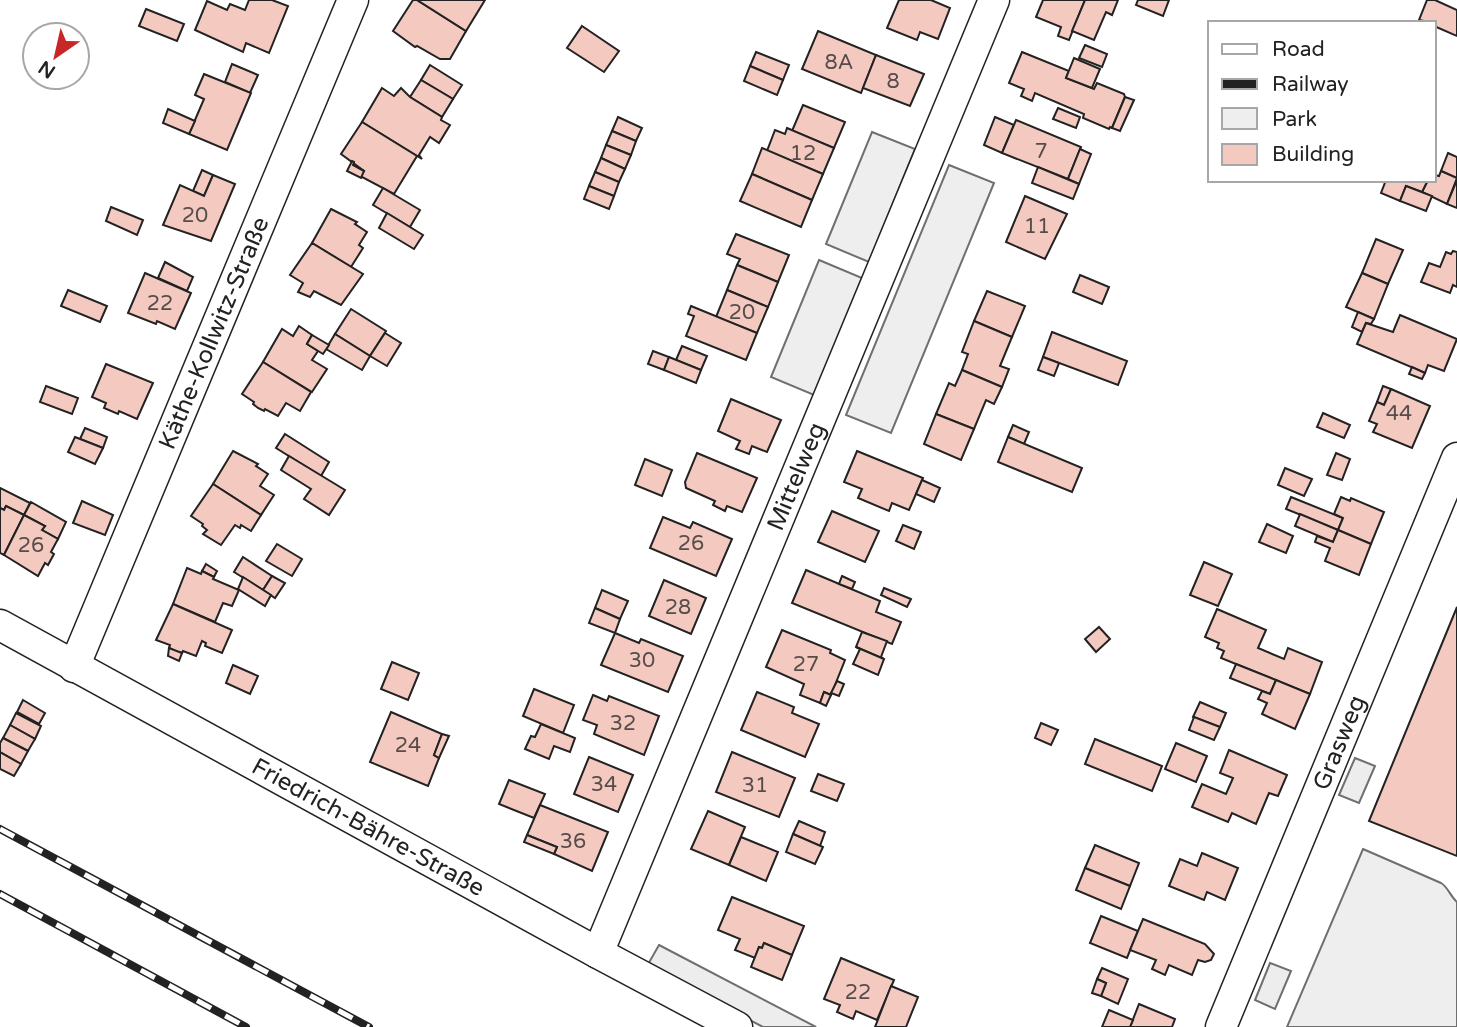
<svg xmlns="http://www.w3.org/2000/svg" width="1457" height="1027" font-family="'Varela Round',sans-serif">
<style>
.green{fill:#eee;stroke:#6f6f6f;stroke-width:2}
.parking{fill:#ededed;stroke:#6f6f6f;stroke-width:2}
.building{fill:#f3c9c0;stroke:#222;stroke-width:2}
.lines{fill:none;stroke-linecap:round;stroke-linejoin:round}
.minor-casing{stroke:#222;stroke-width:33}
.minor{stroke:#fff;stroke-width:30}
.rail-casing{stroke:#222;stroke-width:8}
.rail{stroke:#fff;stroke-width:5;stroke-dasharray:16;stroke-linecap:butt}
.labels{text-anchor:middle;dominant-baseline:central;stroke-width:5;stroke-linejoin:round;paint-order:stroke}
.number-label{font-size:21px;fill:#564c4a}
.street-label{font-size:24px;fill:#222;stroke:#fff}
</style>
<rect width="100%" height="100%" fill="#fff"/>
<g class="green">
<polygon points="872,132 915,149 869,262 826,244"/>
<polygon points="949,165 994,183 891,433 846,415"/>
<polygon points="819,260 862,278 814,395 771,377"/>
<path d="M1363,849l78,34c7,4 9,13 16,19v125h-170z"/>
</g>
<g class="parking">
<polygon points="1355,758 1375,766 1359,803 1339,795"/>
<polygon points="659,945 816,1027 763,1027 647,966"/>
<polygon points="1270,963 1291,971 1275,1009 1255,1000"/>
</g>
<g class="building">
<polygon points="249,0 272,0 288,6 269,53 246,43 243,52 195,30 207,1 227,10 230,4 245,10"/>
<polygon points="413,0 417,0 466,31 450,59 440,59 417,46 415,47 393,31"/>
<polygon points="417,0 485,0 466,31"/>
<polygon points="899,0 931,0 950,8 938,39 920,32 917,40 887,28"/>
<polygon points="1043,0 1085,0 1069,40 1058,36 1061,27 1036,17"/>
<polygon points="1085,0 1118,0 1112,15 1106,12 1094,40 1072,31"/>
<polygon points="1138,0 1169,0 1163,16 1136,5"/>
<polygon points="1427,0 1435,0 1457,10 1457,36 1434,26 1434,23 1419,20"/>
<polygon points="146,9 184,24 177,41 139,26"/>
<polygon points="582,26 619,51 604,72 567,48"/>
<polygon points="818,31 876,55 861,93 802,69"/>
<polygon points="1085,45 1107,54 1102,67 1079,58"/>
<polygon points="756,52 789,65 783,80 750,66"/>
<polygon points="1022,52 1069,71 1066,78 1094,89 1097,83 1124,94 1125,97 1112,128 1110,127 1109,129 1083,118 1084,114 1035,93 1032,101 1021,96 1024,89 1009,83"/>
<polygon points="876,55 924,74 910,106 863,88"/>
<polygon points="1074,58 1100,69 1092,88 1066,78"/>
<polygon points="232,64 258,75 250,93 225,82"/>
<polygon points="430,65 462,85 453,99 421,80"/>
<polygon points="750,66 783,80 777,95 744,81"/>
<polygon points="204,74 251,93 227,150 189,134 204,99 195,95"/>
<polygon points="421,80 453,99 442,117 410,97"/>
<polygon points="382,88 394,96 401,88 410,97 442,117 441,120 450,125 439,143 430,137 419,155 422,159 362,122"/>
<polygon points="1125,97 1134,100 1120,131 1112,128"/>
<polygon points="803,105 845,122 834,148 792,131"/>
<polygon points="1058,108 1080,117 1076,128 1053,119"/>
<polygon points="168,109 195,121 189,134 163,123"/>
<polygon points="618,117 642,128 636,141 612,131"/>
<polygon points="995,117 1014,125 1002,153 984,145"/>
<polygon points="1016,120 1081,147 1068,179 1002,153"/>
<polygon points="362,122 417,156 394,194 360,176 364,171 341,154"/>
<polygon points="787,128 834,148 823,174 767,151 775,130 785,134"/>
<polygon points="612,131 636,141 631,155 606,145"/>
<polygon points="606,145 631,155 625,169 601,158"/>
<polygon points="762,148 823,174 812,200 752,174"/>
<polygon points="1080,149 1091,154 1079,184 1068,179"/>
<polygon points="1448,153 1457,157 1457,178 1441,171"/>
<polygon points="601,158 625,169 619,182 595,172"/>
<polygon points="352,161 354,162 353,165 364,171 361,178 347,171"/>
<polygon points="1038,167 1079,184 1073,199 1032,183"/>
<polygon points="202,170 213,175 204,196 193,191"/>
<polygon points="1441,171 1457,178 1447,204 1422,192 1428,180 1434,180 1434,175 1439,176"/>
<polygon points="595,172 619,182 614,196 589,186"/>
<polygon points="752,174 812,200 801,227 740,201"/>
<polygon points="213,175 235,184 211,241 163,225 180,185 204,196"/>
<polygon points="1386,180 1428,180 1422,192 1406,186 1400,201 1381,193"/>
<polygon points="1457,180 1457,208 1447,204"/>
<polygon points="589,186 614,196 609,209 584,199"/>
<polygon points="1406,186 1432,196 1426,211 1400,201"/>
<polygon points="383,188 420,210 410,227 373,205"/>
<polygon points="1025,196 1067,214 1045,259 1006,242"/>
<polygon points="111,207 143,220 137,235 106,221"/>
<polygon points="331,209 357,222 355,224 367,232 359,245 363,248 351,267 312,243"/>
<polygon points="387,213 423,235 414,249 379,228"/>
<polygon points="736,234 789,255 778,282 737,265 740,259 727,254"/>
<polygon points="1376,239 1403,250 1388,284 1362,273"/>
<polygon points="312,243 363,274 341,305 314,291 310,297 298,292 303,283 290,275"/>
<polygon points="1453,251 1457,252 1457,287 1453,285 1450,293 1421,282 1429,263 1440,267 1446,252 1451,254"/>
<polygon points="165,262 193,277 187,291 158,278"/>
<polygon points="737,265 778,282 768,307 727,290"/>
<polygon points="145,273 191,293 175,329 157,321 156,324 128,313"/>
<polygon points="1362,273 1388,284 1374,319 1346,307"/>
<polygon points="1080,275 1109,287 1102,304 1073,292"/>
<polygon points="68,290 107,306 100,322 61,306"/>
<polygon points="727,290 768,307 757,333 716,317"/>
<polygon points="987,291 1025,306 1012,337 974,321"/>
<polygon points="691,306 757,333 746,360 686,336 694,316 688,314"/>
<polygon points="351,309 386,331 370,356 335,334"/>
<polygon points="1358,312 1374,319 1371,324 1366,323 1362,332 1352,327"/>
<polygon points="1400,315 1457,339 1444,371 1428,365 1425,373 1357,344 1366,323 1393,332"/>
<polygon points="974,321 1012,337 1000,366 1009,369 1002,387 962,370 968,354 962,352"/>
<polygon points="299,326 312,335 307,344 318,351 312,360 327,369 312,392 263,362 282,329 293,336"/>
<polygon points="1052,332 1127,361 1118,385 1043,357"/>
<polygon points="385,333 401,343 387,366 370,356"/>
<polygon points="335,334 370,356 362,370 326,349"/>
<polygon points="312,335 329,345 323,354 307,344"/>
<polygon points="682,346 707,356 701,370 676,360"/>
<polygon points="653,351 669,357 664,370 648,364"/>
<polygon points="669,357 701,370 696,383 664,370"/>
<polygon points="1043,357 1059,363 1054,376 1038,370"/>
<polygon points="263,362 311,392 300,411 286,403 278,416 265,409 264,411 258,408 253,404 254,402 242,394"/>
<polygon points="106,364 153,383 137,419 119,411 118,414 104,408 106,403 92,397"/>
<polygon points="1412,367 1425,373 1422,379 1409,374"/>
<polygon points="962,370 1002,387 994,404 986,400 974,429 936,414 949,383 955,386"/>
<polygon points="46,386 78,398 72,414 40,402"/>
<polygon points="1383,386 1391,389 1384,405 1377,402"/>
<polygon points="1391,389 1430,406 1412,448 1373,432 1377,424 1369,421 1377,402 1384,405"/>
<polygon points="731,399 781,420 767,452 752,446 749,454 736,449 740,441 718,431"/>
<polygon points="1323,413 1350,425 1344,438 1317,427"/>
<polygon points="936,414 974,429 961,460 924,444"/>
<polygon points="1013,425 1029,432 1024,444 1008,437"/>
<polygon points="85,428 107,437 103,448 80,439"/>
<polygon points="285,434 329,462 321,476 276,448"/>
<polygon points="75,437 103,448 95,464 68,452"/>
<polygon points="1008,437 1082,468 1072,492 998,462"/>
<polygon points="233,451 258,464 256,466 268,474 260,486 274,495 261,515 213,484"/>
<polygon points="857,451 923,478 909,510 892,503 889,511 858,498 862,489 844,482"/>
<polygon points="697,453 757,478 742,512 727,506 725,511 713,505 715,501 686,488 685,482"/>
<polygon points="1336,453 1350,459 1342,480 1327,475"/>
<polygon points="289,456 345,490 329,515 304,499 311,489 281,470"/>
<polygon points="645,459 672,470 662,496 635,485"/>
<polygon points="1285,468 1312,479 1304,496 1278,485"/>
<polygon points="922,480 940,488 934,502 916,494"/>
<polygon points="213,484 261,515 251,531 241,525 240,528 235,525 221,545 203,534 207,530 202,526 203,524 191,516"/>
<polygon points="0,488 30,503 24,515 6,506 4,510 0,508"/>
<polygon points="1291,497 1343,518 1338,530 1286,509"/>
<polygon points="1341,497 1350,501 1351,498 1384,512 1371,544 1338,530 1343,518 1334,514"/>
<polygon points="82,501 113,515 105,535 73,523"/>
<polygon points="31,502 66,522 58,539 42,530 45,526 24,515"/>
<polygon points="6,506 24,515 4,555 0,553 0,508 4,510"/>
<polygon points="832,511 879,531 865,562 818,542"/>
<polygon points="1300,514 1338,530 1333,542 1295,526"/>
<polygon points="24,515 45,526 42,530 58,539 51,552 54,554 48,565 45,563 38,576 4,555"/>
<polygon points="663,517 690,528 693,522 732,539 716,576 650,548"/>
<polygon points="1267,524 1293,536 1286,553 1259,542"/>
<polygon points="903,525 921,532 914,549 896,541"/>
<polygon points="1338,530 1371,544 1359,575 1325,561 1330,548 1315,542 1317,536 1333,542"/>
<polygon points="277,544 302,559 292,576 266,561"/>
<polygon points="243,557 272,576 263,590 234,572"/>
<polygon points="1204,562 1232,574 1218,606 1190,595"/>
<polygon points="206,564 217,571 214,577 202,571"/>
<polygon points="187,568 201,574 202,571 214,577 213,579 239,590 232,606 223,603 215,622 173,604"/>
<polygon points="806,570 880,601 876,612 901,622 892,644 792,603"/>
<polygon points="272,576 285,583 275,598 263,590"/>
<polygon points="842,576 855,582 852,589 839,584"/>
<polygon points="243,577 271,595 265,606 238,589"/>
<polygon points="664,580 706,598 691,634 649,616"/>
<polygon points="884,588 911,599 907,607 881,595"/>
<polygon points="602,590 628,601 620,619 595,608"/>
<polygon points="173,604 232,630 222,653 205,646 206,643 202,641 196,656 183,651 182,653 175,651 169,648 170,645 156,640"/>
<polygon points="1457,607 1457,856 1369,821"/>
<polygon points="595,608 620,619 615,633 589,623"/>
<polygon points="1217,609 1266,630 1258,648 1284,659 1288,648 1322,662 1310,694 1221,658 1224,651 1217,648 1219,643 1205,637"/>
<polygon points="1099,627 1110,639 1096,652 1085,639"/>
<polygon points="782,630 831,650 830,653 845,660 831,695 824,692 820,703 800,695 804,684 766,667"/>
<polygon points="862,632 887,641 881,657 884,659 856,647"/>
<polygon points="615,633 639,643 641,639 683,656 668,692 601,665"/>
<polygon points="856,647 884,659 878,675 853,664 860,649"/>
<polygon points="169,648 182,653 179,661 168,656"/>
<polygon points="392,662 419,673 408,700 381,689"/>
<polygon points="1236,664 1276,680 1270,694 1230,678"/>
<polygon points="233,665 258,676 250,694 226,683"/>
<polygon points="1276,680 1310,694 1295,729 1262,714 1267,703 1258,699 1262,691 1270,694"/>
<polygon points="837,681 844,684 839,696 831,693"/>
<polygon points="534,689 574,705 563,733 523,716"/>
<polygon points="757,692 794,707 792,713 819,724 805,757 741,730"/>
<polygon points="824,692 831,695 826,706 820,703"/>
<polygon points="593,695 607,701 609,696 659,716 644,755 594,734 597,725 583,720"/>
<polygon points="23,700 45,713 39,724 17,712"/>
<polygon points="1200,702 1226,713 1220,727 1193,717"/>
<polygon points="391,712 442,734 434,755 439,758 428,786 370,762"/>
<polygon points="16,713 41,726 35,739 10,725"/>
<polygon points="1194,717 1220,727 1214,740 1189,730"/>
<polygon points="1041,723 1058,730 1051,745 1035,738"/>
<polygon points="541,724 575,738 570,752 554,746 549,759 525,749 531,736 535,737"/>
<polygon points="10,725 35,739 28,751 3,738"/>
<polygon points="442,734 449,736 439,758 434,755"/>
<polygon points="3,738 28,751 21,764 0,752 0,743"/>
<polygon points="1095,739 1162,766 1152,791 1085,764"/>
<polygon points="1176,743 1207,756 1196,782 1165,769"/>
<polygon points="1229,750 1287,775 1278,796 1269,793 1256,824 1232,813 1228,822 1192,807 1202,784 1226,794 1233,778 1220,773"/>
<polygon points="0,752 21,764 14,776 0,769"/>
<polygon points="732,752 795,778 779,817 716,792"/>
<polygon points="589,757 633,775 618,812 574,794"/>
<polygon points="818,774 844,784 837,801 811,791"/>
<polygon points="509,780 545,794 534,818 499,804"/>
<polygon points="540,805 608,832 592,871 554,854 557,847 527,835"/>
<polygon points="708,811 745,827 729,865 691,849"/>
<polygon points="799,821 825,832 820,846 793,834"/>
<polygon points="793,834 823,847 815,864 786,852"/>
<polygon points="527,835 557,847 554,854 524,842"/>
<polygon points="741,837 778,852 766,881 729,865"/>
<polygon points="1095,845 1139,863 1130,886 1085,868"/>
<polygon points="1202,853 1238,868 1225,900 1207,892 1204,900 1169,886 1180,859 1197,866"/>
<polygon points="1085,868 1130,886 1121,909 1076,890"/>
<polygon points="732,897 804,926 792,955 764,943 762,948 759,947 755,958 735,950 740,939 718,930"/>
<polygon points="1101,916 1138,931 1127,958 1090,943"/>
<polygon points="1143,919 1205,944 1214,954 1211,960 1205,962 1198,960 1192,975 1169,965 1165,975 1152,969 1156,960 1130,950"/>
<polygon points="764,943 792,955 782,980 751,967 759,947 762,948"/>
<polygon points="841,958 894,980 877,1020 856,1011 853,1019 837,1012 840,1005 824,999"/>
<polygon points="1102,968 1128,979 1118,1004 1101,996 1106,983 1097,979"/>
<polygon points="1097,979 1106,983 1101,996 1092,993"/>
<polygon points="891,986 918,997 906,1027 875,1027"/>
<polygon points="1139,1004 1175,1019 1172,1027 1130,1027"/>
<polygon points="1109,1010 1133,1020 1130,1027 1102,1027"/>
</g>
<g class="lines">
<defs>
<g id="minor">
<path id="s1" d="M0,625l598,328 139,74"/>
<path id="s2" d="M74,667l279,-667"/>
<path id="s3" d="M598,953l396,-953"/>
<path id="s4" d="M1221,1027l236,-569"/>
</g>
</defs>
<use href="#minor" class="minor-casing"/>
<use href="#minor" class="minor"/>
<defs>
<g id="rail">
<polyline points="0,829 369,1027"/>
<polyline points="0,894 246,1027"/>
</g>
</defs>
<use href="#rail" class="rail-casing"/>
<use href="#rail" class="rail"/>
</g>
<g class="labels">
<g class="number-label">
<text x="839" y="62">8A</text>
<text x="893" y="81">8</text>
<text x="1041" y="151">7</text>
<text x="803" y="153">12</text>
<text x="195" y="215">20</text>
<text x="1037" y="226">11</text>
<text x="160" y="303">22</text>
<text x="742" y="312">20</text>
<text x="1399" y="413">44</text>
<text x="691" y="543">26</text>
<text x="31" y="545">26</text>
<text x="678" y="607">28</text>
<text x="642" y="660">30</text>
<text x="806" y="664">27</text>
<text x="623" y="723">32</text>
<text x="408" y="745">24</text>
<text x="604" y="784">34</text>
<text x="755" y="785">31</text>
<text x="573" y="841">36</text>
<text x="858" y="992">22</text>
</g>
<g class="street-label">
<text stroke="none"><textPath href="#s2" startOffset="362">Käthe-Kollwitz-Straße</textPath></text>
<text stroke="none"><textPath href="#s3" startOffset="516">Mittelweg</textPath></text>
<text stroke="none"><textPath href="#s4" startOffset="308">Grasweg</textPath></text>
<text stroke="none"><textPath href="#s1" startOffset="420">Friedrich-Bähre-Straße</textPath></text>
</g>
</g>
<rect x="1208" y="21" width="228" height="161" fill="#ffffff" stroke="#a7a7a7" stroke-width="2"/>
<rect x="1222" y="44" width="35" height="10" fill="#ffffff" stroke="#a7a7a7" stroke-width="2"/>
<text x="1272" y="56" font-size="21" fill="#222222">Road</text>
<rect x="1222" y="79" width="35" height="10" fill="#222222" stroke="#a7a7a7" stroke-width="2"/>
<text x="1272" y="91" font-size="21" fill="#222222">Railway</text>
<rect x="1222" y="108" width="35" height="21" fill="#eeeeee" stroke="#a7a7a7" stroke-width="2"/>
<text x="1272" y="126" font-size="21" fill="#222222">Park</text>
<rect x="1222" y="144" width="35" height="21" fill="#f3c9c0" stroke="#a7a7a7" stroke-width="2"/>
<text x="1272" y="161" font-size="21" fill="#222222">Building</text>
<g transform="translate(56 56) rotate(214)"><circle r="33" fill="#ffffff" stroke="#a7a7a7" stroke-width="2"/>
<path d="M0-5L12 26L0 18L-12 26Z" fill="#c62828"/>
<text y="-10" font-size="19" font-weight="bold" text-anchor="middle" fill="#222222">N</text>
</g>
</svg>
